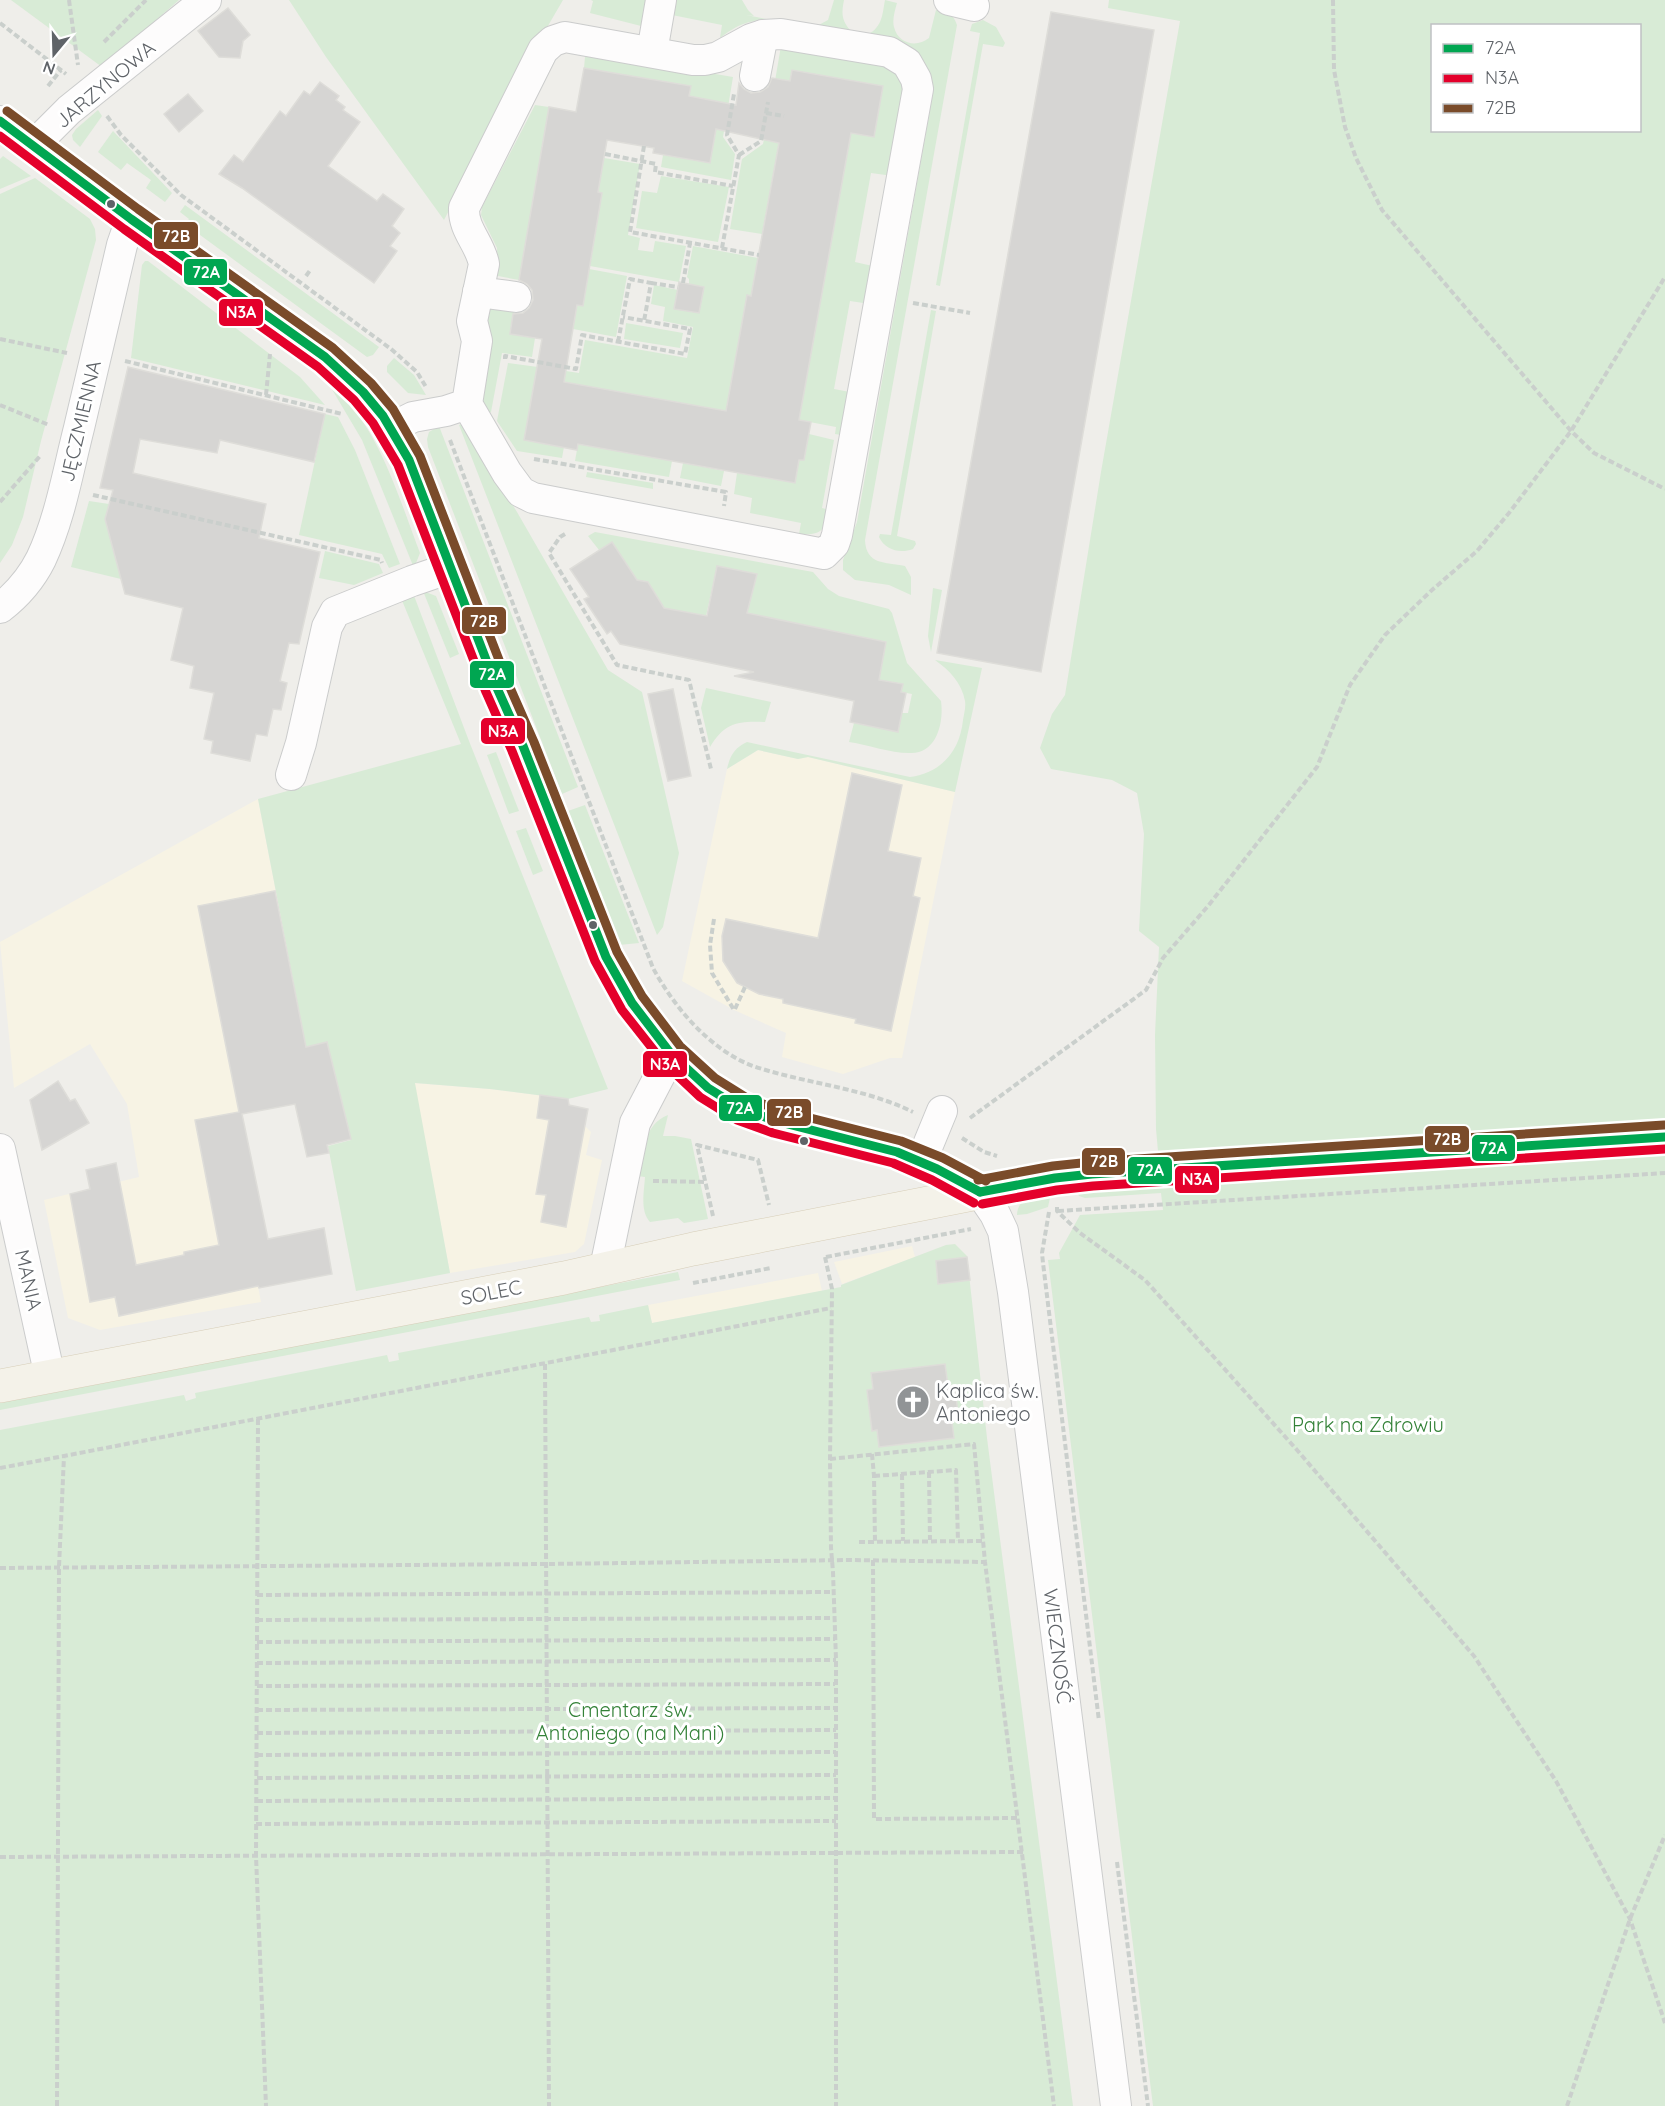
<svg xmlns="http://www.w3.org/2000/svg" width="1665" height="2106" font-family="Quicksand,sans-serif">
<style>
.commercial{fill:#f7f3e4}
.green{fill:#d8ebd6;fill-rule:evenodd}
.building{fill:#d6d5d3;stroke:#deddd9;stroke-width:1.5;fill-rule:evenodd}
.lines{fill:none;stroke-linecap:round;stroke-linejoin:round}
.minor-casing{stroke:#cbcccc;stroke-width:32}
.major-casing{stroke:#d7ceb8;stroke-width:34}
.path{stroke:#cacfcc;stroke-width:4;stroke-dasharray:6 3;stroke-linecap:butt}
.minor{stroke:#fdfcfc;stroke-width:30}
.major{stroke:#f4f2e9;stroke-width:33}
.bus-1-casing{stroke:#fff;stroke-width:14}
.bus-2-casing{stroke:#fff;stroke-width:14}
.bus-3-casing{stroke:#fff;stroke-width:14}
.bus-1{stroke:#00a651;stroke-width:9}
.bus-2{stroke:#e4002b;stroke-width:9}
.bus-3{stroke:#7a4b2a;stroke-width:9}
.bus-dot{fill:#5f6368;stroke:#fff;stroke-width:2}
.labels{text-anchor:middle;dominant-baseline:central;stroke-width:6;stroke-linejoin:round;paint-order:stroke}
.street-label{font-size:20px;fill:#5f6368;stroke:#fff}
.poi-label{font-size:20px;fill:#5f6368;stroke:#fff;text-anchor:start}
.park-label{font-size:20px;fill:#348238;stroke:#fff}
.line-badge{stroke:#fff;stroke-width:2}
.badge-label{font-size:16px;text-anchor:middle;font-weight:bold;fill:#fff}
</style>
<rect width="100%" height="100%" fill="#efeeea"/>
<g class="commercial">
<polygon points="758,750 798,759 808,757 955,792 902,1058 890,1058 843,1074 782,1057 786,1033 734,1010 682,981 727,769"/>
<polygon points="258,799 306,1047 319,1099 226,1117 261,1302 100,1330 68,1318 44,1200 139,1177 127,1104 90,1044 14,1088 0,942"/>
<polygon points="414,1083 490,1089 568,1099 569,1105 588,1109 585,1126 591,1132 586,1155 602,1160 584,1244 575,1252 450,1273"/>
<polygon points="912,1246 915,1257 842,1284 834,1262"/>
<polygon points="818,1273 822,1291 652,1323 648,1305"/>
</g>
<g class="green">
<polygon points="11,0 179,0 102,67"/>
<polygon points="289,0 563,0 517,79 444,220 326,57"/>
<polygon points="591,0 649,0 645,27 590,13 593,1"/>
<path d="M674,0h68l6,10 6,6 -8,-1 20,4c-21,3 -29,6 -46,19l2,-13 -50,-10z"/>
<path d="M834,0h10c-3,15 -2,22 9,33l-38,-6 13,-7z"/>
<path d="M885,0l12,3c-2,7 -5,17 -3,24 4,17 23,21 35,11l7,-28c11,2 17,3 21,15l-92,515c1,25 20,22 40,26l6,11v18l-22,-10 -34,-5 -12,-10v-10l14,-38 76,-429 -2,-13 -66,-44c17,-8 17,-19 20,-36z"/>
<path d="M1109,0h556v2106h-512l-105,-846 12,-1 -1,-6 21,-38 83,-5 -2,-17 -76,5 -6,-2 -2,-4 84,-7 -5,-56 -1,-94 4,-88 -20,-16 5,-97 -7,-41 -25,-13 -61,-11 -11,-21 12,-34 13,-19 36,-223 79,-451 -72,-13zM1432,26h208v104h-208z"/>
<polygon points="983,20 996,27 1005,43 1003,47 983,44 940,286 936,285 980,33 970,31 972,24"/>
<polygon points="781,46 887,65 906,81 893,176 871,173 855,262 877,267 870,304 850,301 834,389 855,393 847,436 835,434 836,427 799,420 851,133 874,137 883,87 792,70 785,107 771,104"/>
<polygon points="591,53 733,77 723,137 735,154 731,180 661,167 663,155 710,163 716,131 709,130 713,101 689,96 691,86 584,68 585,57"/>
<polygon points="535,105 549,107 519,280 498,276 497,248 481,215 482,207"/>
<polygon points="98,110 102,116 80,147 73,140 72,135 76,129"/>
<polygon points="768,118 783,120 762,234 730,229 742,159 763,144"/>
<polygon points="113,131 172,193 165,202 146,188 151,180 127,163 121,170 98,152"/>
<polygon points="3,156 31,176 0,189 0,159"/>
<polygon points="604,158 640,164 628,235 640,238 638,250 653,252 655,241 686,246 679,282 590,266 602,193 598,192"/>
<polygon points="661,176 729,187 718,242 636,228 642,191 657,193"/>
<polygon points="35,178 90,219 95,229 96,240 41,441 23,517 12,545 0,563 0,194"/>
<polygon points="185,205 379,347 373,355 367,357 185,224 189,219 180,212"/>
<polygon points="693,246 758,258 751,296 747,296 726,411 551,380 553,369 579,373 585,340 687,358 693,327 663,321 665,307 651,304 654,285 678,290 699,313 704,287 689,284 689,279 687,277"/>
<polygon points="145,261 148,261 300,377 325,405 131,358 142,265"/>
<polygon points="589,269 627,276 616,337 573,329 577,305 583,306"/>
<polygon points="515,307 510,333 535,338 532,357 502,353 491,412 486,415 477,379 489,308"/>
<path d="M931,310l5,1 -39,225 18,5 1,3 -3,5c-13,5 -28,1 -34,-12l1,-3 11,1z"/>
<polygon points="626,323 683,333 680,348 624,339"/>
<polygon points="394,358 414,375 426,395 408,393 387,372 387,366"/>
<polygon points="508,363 538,367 564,447 562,458 517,451 497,421"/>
<path d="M330,386c47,34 70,115 90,167l-6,15 -52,-128z"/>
<polygon points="325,414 338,417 355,450 400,564 389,568 382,554 299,535"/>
<polygon points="463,424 517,512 608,670 642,692 679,853 663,927 657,935 459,425"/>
<polygon points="439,426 578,787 562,794 428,447 427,439 429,432"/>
<path d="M809,434l25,6 -12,68 12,3c-10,18 -12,25 -35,23l2,-11 -51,-10 2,-15 -18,-4 3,-21 58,10 4,-23h5z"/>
<polygon points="578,444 672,461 669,477 575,461"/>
<polygon points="683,463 724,471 721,486 680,478"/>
<polygon points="587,472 653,483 653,489 586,477"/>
<polygon points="89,501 109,504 105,519 121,579 71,567"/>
<path d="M595,532l218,40 15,17 11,7 50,13 3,4 15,50 34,38c3,21 -4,54 -32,52 -19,0 -40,-8 -60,-11l5,-19 44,8 4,-18h6l4,-19 -11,-2 2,-8 -24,-4 7,-38 -139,-29 8,-39 -38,-8 -11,50 -42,-8 -16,-25 -11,-3 -25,-38 -13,8 -11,-14z"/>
<polygon points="325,551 379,564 383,573 354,585 319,578"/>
<polygon points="933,588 942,590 931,652 928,636"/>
<polygon points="423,591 436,596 459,654 450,658"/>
<polygon points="413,593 469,741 608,1089 568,1099 490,1089 415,1083 450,1273 356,1291 328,1146 351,1140 328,1046 306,1047 258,799 461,744 401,598"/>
<path d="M935,660l47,8 -27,124 -147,-35 -10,2 -40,-9 -31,19c3,-13 7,-21 20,-27l163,35c32,-4 50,-27 53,-57 1,-6 3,-13 2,-19 -3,-18 -16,-31 -30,-41z"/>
<path d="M706,688l65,14 -6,20c-26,-1 -40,0 -55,25l-9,-39z"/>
<polygon points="496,752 519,811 509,814 487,755"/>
<polygon points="585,805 639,943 619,945 568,811"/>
<polygon points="526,828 543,871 533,875 516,831"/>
<path d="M668,1115l-5,21h12l16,3 17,80 -24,4 -6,-5 -28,4c-10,-11 -6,-30 -5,-45l-8,-1c6,-23 6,-51 31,-61z"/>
<path d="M1051,1193l-3,14 -21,7 -10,1c1,-19 19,-19 34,-22z"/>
<polygon points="955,1244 967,1256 987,1438 1073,2106 0,2106 0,1430 184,1395 186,1401 196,1398 195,1393 387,1355 389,1362 399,1360 398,1353 589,1317 591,1322 600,1321 599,1315 648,1305 652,1323 841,1287 841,1285 946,1245"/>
<polygon points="678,1272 680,1280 0,1410 0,1403"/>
</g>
<g class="building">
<polygon points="228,8 250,35 243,41 240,58 219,57 198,31"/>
<polygon points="1051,12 1154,30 1041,672 937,653"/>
<path d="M584,68l107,18 -2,10 47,9 3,-22 5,6 7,4 9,-1 8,-5 4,-9 18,3 2,-11 91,16 -9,51 -23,-4 -52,287 12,2 -7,38h-5l-4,23 -217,-39 -1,6 -53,-10 18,-101 -32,-5 3,-20 10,-1 6,-5 4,-8 -1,-10 -5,-6 -8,-4 30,-173 27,5zM716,129l63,14 -28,153 -4,-1 -21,116 -162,-29 13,-77 6,1 19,-113 -4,-1 9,-52 47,8 -1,5 57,10z"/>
<polygon points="320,82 339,96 336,100 345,107 343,110 360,122 328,166 377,201 383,194 404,209 392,226 400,233 390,246 397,251 374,283 242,188 219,174 234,155 243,162 280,111 286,116 304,91 310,95"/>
<polygon points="188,94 203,111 179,132 164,114"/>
<polygon points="679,282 704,287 699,313 674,309"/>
<polygon points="128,367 325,414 314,462 220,440 217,453 140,439 133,473 266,504 259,538 320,552 299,644 289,643 280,681 287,683 281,710 273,709 267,736 256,734 250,761 211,753 213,741 204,739 214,693 190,688 194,666 171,660 183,608 125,594 105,519 113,490 100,488"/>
<polygon points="612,542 637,580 648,582 664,608 707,616 717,566 757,574 747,613 886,642 879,680 903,684 901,692 906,693 898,732 850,722 854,701 734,676 754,672 620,644 611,631 607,634 584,599 589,597 570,569"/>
<polygon points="673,689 691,776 668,781 648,694"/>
<polygon points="852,773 902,785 888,851 921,858 913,896 920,898 891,1031 855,1023 856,1019 783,1003 783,999 759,994 737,983 723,961 722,936 726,919 818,938"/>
<polygon points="275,891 306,1047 327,1042 351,1139 327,1145 329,1153 307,1157 295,1104 242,1114 268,1239 324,1228 332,1274 259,1288 258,1286 119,1316 115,1297 90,1302 70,1194 90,1189 86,1170 116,1163 136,1265 184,1255 184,1252 219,1245 195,1120 239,1112 198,906"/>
<polygon points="58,1081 70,1101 75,1099 89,1123 42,1150 30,1100"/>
<polygon points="540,1095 568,1099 569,1105 588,1109 566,1227 541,1222 546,1195 536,1194 549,1120 537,1118"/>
<polygon points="967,1257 970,1280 938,1284 936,1261"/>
<polygon points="945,1364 948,1386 955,1386 958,1415 951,1415 954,1438 879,1447 877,1430 872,1431 867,1390 873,1389 871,1373"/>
</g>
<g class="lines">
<defs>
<g id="minor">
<polyline points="949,0 974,6"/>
<polyline points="652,52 661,0"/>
<polyline points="755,76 763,35"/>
<path d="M0,121l131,98 194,138c39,31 62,59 84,103l88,228 26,58 66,168 17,43 26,46 39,51 37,34 20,14 29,13 140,37 40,17 43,23 15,22 8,17 10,61 103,814"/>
<polyline points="33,146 69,110 206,0"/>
<polyline points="478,292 516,297"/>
<path d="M391,428l22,-11 33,-6 21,-7 40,69 14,19 12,6 291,56 10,-10 3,-9 81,-446 -2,-10 -9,-16 -18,-11 -108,-18 -18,1 -12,4 -33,18 -13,3h-12l-128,-23 -12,4 -10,9 -79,158c-1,22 16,35 20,56l-12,57 5,20 -10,63"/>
<path d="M0,608c17,-13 31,-29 41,-49 19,-40 27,-88 38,-131 14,-61 29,-122 43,-183l9,-26"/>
<polyline points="291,775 301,743 327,627 335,612 412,581 450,568"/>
<polyline points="0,1149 50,1377"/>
<polyline points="921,1162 942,1111"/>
<polyline points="605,1268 635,1123 671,1054"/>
</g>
<polyline id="major" points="0,1386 564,1278 693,1249 1055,1178 1665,1137"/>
</defs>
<use href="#minor" class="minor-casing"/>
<use href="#major" class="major-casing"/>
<g class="path">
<polyline points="69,0 78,65"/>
<polyline points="1333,0 1334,70 1345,127 1356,158 1382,210 1571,431 1594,453 1665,489"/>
<polyline points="0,23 66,74"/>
<polyline points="104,42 146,0"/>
<polyline points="48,86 61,70"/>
<polyline points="766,113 784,116"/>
<polyline points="107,116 121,135 181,195 391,349 417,372 426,387"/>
<polyline points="644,146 630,232 759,255"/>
<polyline points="605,154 656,164 655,172 733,186"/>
<polyline points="739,155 761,141 768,102"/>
<polyline points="722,248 739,155 727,135 734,94"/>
<polyline points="306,276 311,269"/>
<polyline points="651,283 678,287"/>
<polyline points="683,283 690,243"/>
<polyline points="913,303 970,313"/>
<polyline points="0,339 67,353"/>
<polyline points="618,342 630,279 651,283 644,321"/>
<polyline points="505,359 505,356 576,369 582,335 685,354 690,329 623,317"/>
<polyline points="125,361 342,414"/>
<polyline points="266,395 270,354"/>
<polyline points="0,405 49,425"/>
<path d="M450,440l203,528c21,39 57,82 100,98 53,18 109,21 160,46"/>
<polyline points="534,459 726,492 724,506"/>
<polyline points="93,495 381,560 382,563"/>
<polyline points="0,502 41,455"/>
<polyline points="565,534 560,537 549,553 617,665 689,680 711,769"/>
<polyline points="714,919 710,945 712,973 734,1010"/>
<polyline points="735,1009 745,987"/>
<polyline points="970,1118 1146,990 1163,958 1208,906 1317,767 1350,685 1385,635 1432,590 1477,551 1509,513 1571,431 1665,277"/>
<polyline points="962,1138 984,1152 997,1156"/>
<polyline points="653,1181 706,1182"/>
<polyline points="1057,1207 1057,1211 1080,1233 1145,1280 1297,1450 1474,1656 1556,1781 1630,1919 1665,2023"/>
<polyline points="1058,1211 1665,1173"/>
<polyline points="1049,1212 1042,1253 1043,1263 1099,1721"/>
<polyline points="713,1216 697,1145 758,1160 769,1205"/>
<polyline points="825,1257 832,1289 830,1459 831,1548 833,1572 836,1660 836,2106"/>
<polyline points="826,1257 971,1229"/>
<polyline points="693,1283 771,1268"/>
<polyline points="545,1364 549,2106"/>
<polyline points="258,1419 256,1856 266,2106"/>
<polyline points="872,1454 874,1476 875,1541"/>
<polyline points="830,1459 974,1444 985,1562 1054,2106"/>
<polyline points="0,1468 64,1456"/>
<polyline points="929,1472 930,1540"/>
<polyline points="902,1474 903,1541"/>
<polyline points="874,1476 956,1470 958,1541"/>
<polyline points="859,1542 983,1541"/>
<polyline points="873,1560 874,1819 1019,1818"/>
<polyline points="0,1568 547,1564 849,1560 985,1562"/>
<polyline points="257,1595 834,1592"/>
<polyline points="257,1620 835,1618"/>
<polyline points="257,1642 835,1639"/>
<polyline points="257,1663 836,1660"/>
<polyline points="257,1686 835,1684"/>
<polyline points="257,1710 835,1708"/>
<polyline points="257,1733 836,1730"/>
<polyline points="257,1755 836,1752"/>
<polyline points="257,1778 836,1775"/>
<polyline points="257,1801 836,1798"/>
<polyline points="256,1824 836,1821"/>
<polyline points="0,1857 1023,1852"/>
<polyline points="1117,1862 1148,2106"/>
<polyline points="57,2106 59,1567 64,1456 831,1308"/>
<polyline points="1567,2106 1630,1919 1665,1835"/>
</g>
<use href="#minor" class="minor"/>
<use href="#major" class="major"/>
<defs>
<g id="bus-1">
<polyline points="0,121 131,219 325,357 363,392 383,416 409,460 497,688 523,746 606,957 632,1003 671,1054 708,1088 742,1109 776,1121 897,1152 937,1169 980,1192"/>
<polyline points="980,1192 1055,1178 1092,1174 1665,1137"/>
</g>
<g id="bus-2">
<polyline points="0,136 124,229 318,367 354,400 373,423 398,465 486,692 512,751 595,961 622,1010 663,1062 700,1097 737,1120 773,1133 893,1163 932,1180 974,1203"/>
<polyline points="982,1204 1057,1190 1093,1186 1665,1149"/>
</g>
<g id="bus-3">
<polyline points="7,111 138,209 333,348 371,383 393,409 420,456 508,683 534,742 617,952 642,996 680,1046 715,1078 747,1098 779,1110 901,1141 943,1158 986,1181"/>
<polyline points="978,1180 1053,1166 1091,1162 1664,1125"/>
</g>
</defs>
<use href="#bus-1" class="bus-1-casing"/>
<use href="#bus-2" class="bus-2-casing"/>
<use href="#bus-3" class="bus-3-casing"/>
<use href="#bus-1" class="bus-1"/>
<use href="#bus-2" class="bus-2"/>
<use href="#bus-3" class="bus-3"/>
</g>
<defs>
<symbol id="church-disc" viewBox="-11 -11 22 22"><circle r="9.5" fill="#919496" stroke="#fff"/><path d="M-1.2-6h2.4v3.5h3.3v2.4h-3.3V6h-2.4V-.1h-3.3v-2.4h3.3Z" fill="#fff"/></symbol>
</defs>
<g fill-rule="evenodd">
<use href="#church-disc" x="894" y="1383" width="38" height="38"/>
</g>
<g class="bus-dot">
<circle cx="111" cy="204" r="5"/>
<circle cx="593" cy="925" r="5"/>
<circle cx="804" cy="1141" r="5"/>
</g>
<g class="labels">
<g class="street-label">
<text transform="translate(105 84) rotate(-40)">JARZYNOWA</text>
<text transform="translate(80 421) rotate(-77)">JĘCZMIENNA</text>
<text transform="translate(29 1280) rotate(77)">MANIA</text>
<text transform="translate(491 1292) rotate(-11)">SOLEC</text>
<text transform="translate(1058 1646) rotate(83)">WIECZNOŚĆ</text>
</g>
<g class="poi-label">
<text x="936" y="1390">Kaplica św.<tspan x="936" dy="23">Antoniego</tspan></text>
</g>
<g class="park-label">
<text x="1368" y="1424">Park na Zdrowiu</text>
<text x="630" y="1709">Cmentarz św.<tspan x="630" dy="23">Antoniego (na Mani)</tspan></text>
</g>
</g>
<g class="line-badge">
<rect x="153" y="221" width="46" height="29" rx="6" fill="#7a4b2a"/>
<rect x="183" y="258" width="45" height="28" rx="6" fill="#00a651"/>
<rect x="218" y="298" width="46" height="29" rx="6" fill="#e4002b"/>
<rect x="461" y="606" width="46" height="29" rx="6" fill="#7a4b2a"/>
<rect x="469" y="660" width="46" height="29" rx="6" fill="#00a651"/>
<rect x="480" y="717" width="46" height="28" rx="6" fill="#e4002b"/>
<rect x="642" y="1050" width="46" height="28" rx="6" fill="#e4002b"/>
<rect x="718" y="1094" width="45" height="28" rx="6" fill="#00a651"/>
<rect x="766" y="1098" width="46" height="29" rx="6" fill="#7a4b2a"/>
<rect x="1424" y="1125" width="46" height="28" rx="6" fill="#7a4b2a"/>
<rect x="1471" y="1134" width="45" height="28" rx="6" fill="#00a651"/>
<rect x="1081" y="1147" width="45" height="29" rx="6" fill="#7a4b2a"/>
<rect x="1127" y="1156" width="46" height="29" rx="6" fill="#00a651"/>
<rect x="1174" y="1165" width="46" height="29" rx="6" fill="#e4002b"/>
</g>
<g class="badge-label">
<text x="176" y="242">72B</text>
<text x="206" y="278">72A</text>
<text x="241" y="318">N3A</text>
<text x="484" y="627">72B</text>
<text x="492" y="680">72A</text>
<text x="503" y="737">N3A</text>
<text x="665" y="1070">N3A</text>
<text x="740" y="1114">72A</text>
<text x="789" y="1118">72B</text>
<text x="1447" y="1145">72B</text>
<text x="1493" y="1154">72A</text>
<text x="1104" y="1167">72B</text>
<text x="1150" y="1176">72A</text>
<text x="1197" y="1185">N3A</text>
</g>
<rect x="1431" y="24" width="210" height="108" fill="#ffffff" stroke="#bfc1c3" stroke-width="1.5"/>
<rect x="1443" y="44" width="30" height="9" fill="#00a651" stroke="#bfc1c3" stroke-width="1.5"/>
<text x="1485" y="54" font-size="18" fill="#5f6368">72A</text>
<rect x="1443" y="74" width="30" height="9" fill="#e4002b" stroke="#bfc1c3" stroke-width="1.5"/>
<text x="1485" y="84" font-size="18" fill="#5f6368">N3A</text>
<rect x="1443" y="104" width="30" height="9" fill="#7a4b2a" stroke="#bfc1c3" stroke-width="1.5"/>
<text x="1485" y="114" font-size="18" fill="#5f6368">72B</text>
<g transform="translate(54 54) rotate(199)" stroke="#ffffff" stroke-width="4.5" paint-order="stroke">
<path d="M0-4.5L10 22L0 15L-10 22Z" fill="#5f6368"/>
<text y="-9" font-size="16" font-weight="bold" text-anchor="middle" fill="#5f6368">N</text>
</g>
</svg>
